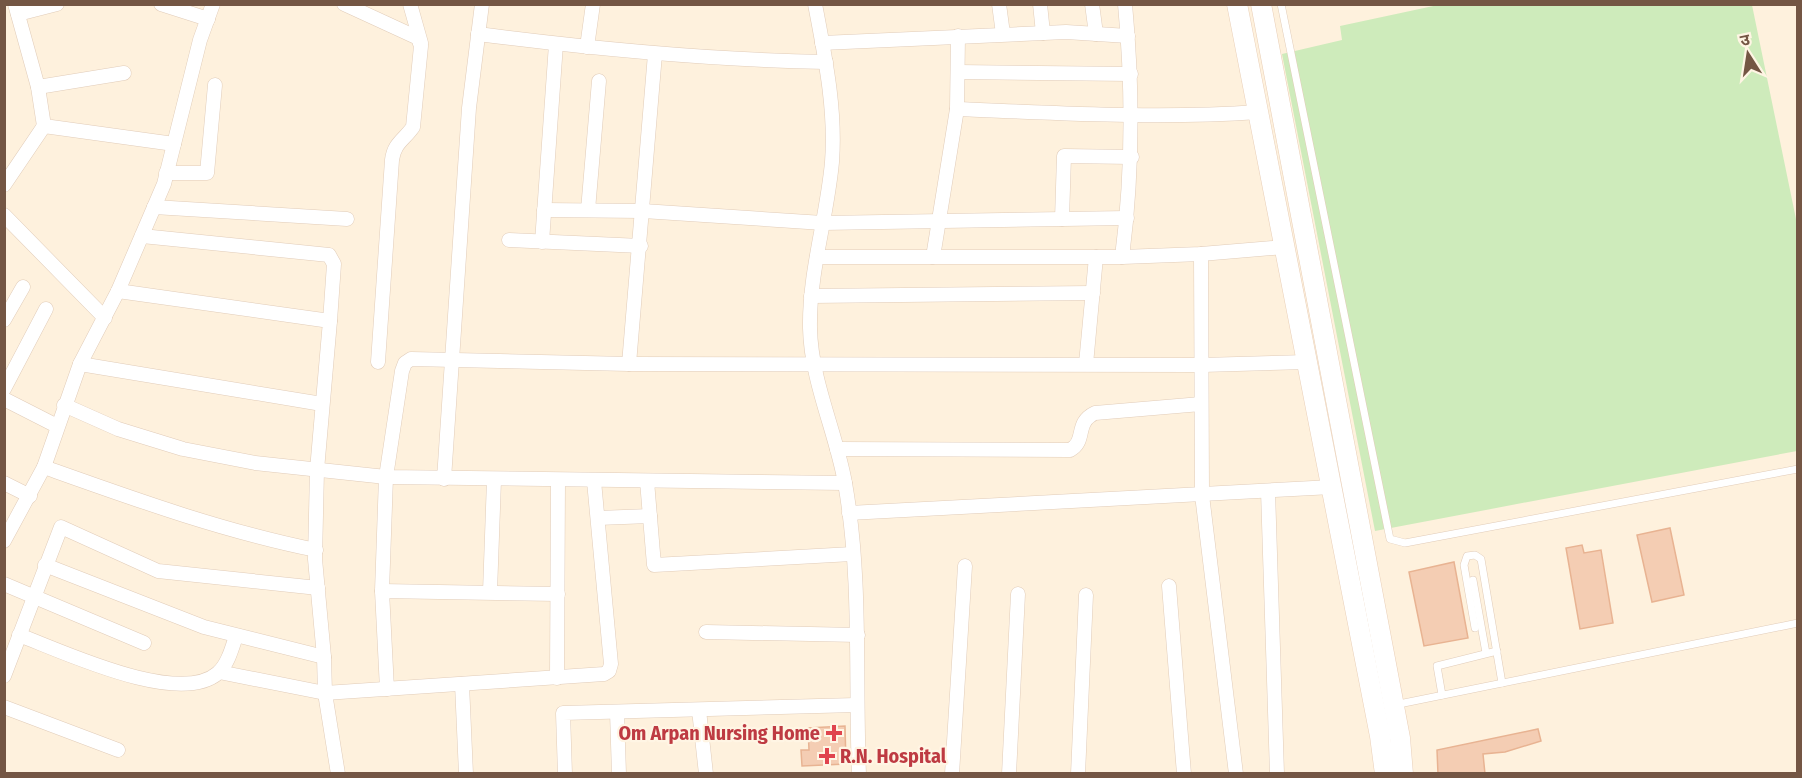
<svg xmlns="http://www.w3.org/2000/svg" width="1802" height="778" font-family="'Fira Sans Condensed','Noto Sans Devanagari',sans-serif">
<style>
.green{fill:#ceebbb}
.building{fill:#f4cdb3;stroke:#e8b392;stroke-width:1.5}
.lines{fill:none;stroke-linecap:round;stroke-linejoin:round}
.lane-casing{stroke:#e1ccb9;stroke-width:8}
.street-casing{stroke:#e1ccb9;stroke-width:15}
.secondary-casing{stroke:#e9cfb8;stroke-width:21}
.lane{stroke:#fff;stroke-width:7}
.street{stroke:#fff;stroke-width:14}
.secondary{stroke:#fff;stroke-width:20}
.health-dot{fill:#e0444e;stroke:#fff5e4;stroke-width:2}
.labels{text-anchor:middle;dominant-baseline:central;stroke-width:4.5;stroke-linejoin:round;paint-order:stroke}
.health-label{font-size:20px;font-weight:bold;fill:#be3a42;stroke:#fff5e4;text-anchor:end}
</style>
<rect width="100%" height="100%" fill="#fef1dd"/>
<polygon class="green" points="1438,5 1752,5 1797,224 1797,451 1375,531 1282,54 1342,40 1340,26"/>
<g class="building">
<polygon points="1670,528 1684,595 1652,602 1637,535"/>
<polygon points="1582,545 1584,553 1601,550 1613,623 1580,629 1566,548"/>
<polygon points="1454,562 1468,638 1424,646 1409,572"/>
<polygon points="845,726 846,764 802,766 801,750 809,750 808,728"/>
<polygon points="1538,729 1541,741 1505,752 1483,754 1485,774 1438,774 1437,750"/>
</g>
<g class="lines">
<defs>
<g id="lane">
<polyline points="1281,4 1390,539 1405,543 1798,469"/>
<polyline points="1473,580 1486,653"/>
<polyline points="1475,628 1464,565 1467,556 1475,555 1481,559 1502,683"/>
<polyline points="1442,695 1437,666 1497,651"/>
<polyline points="1394,705 1798,623"/>
</g>
<g id="street">
<polyline points="15,4 38,87 44,126 174,144"/>
<polyline points="161,4 208,19"/>
<path d="M344,4l74,34 3,8 -8,81c-9,13 -19,16 -21,33l-14,202"/>
<polyline points="410,4 421,43"/>
<path d="M815,4c10,53 21,105 17,158 -5,56 -23,110 -22,166 1,53 26,104 35,155 17,96 10,194 14,291"/>
<polyline points="999,4 1003,34"/>
<polyline points="1040,4 1043,33"/>
<polyline points="1092,4 1096,34"/>
<path d="M1125,4c8,86 8,168 -3,253l79,-3 83,-7"/>
<polyline points="18,14 57,4"/>
<path d="M478,34c116,15 231,26 348,28"/>
<polyline points="822,43 1066,32 1128,36"/>
<polyline points="587,47 593,4"/>
<polyline points="958,72 1131,74"/>
<polyline points="38,87 124,73"/>
<path d="M957,109c101,4 201,10 301,3"/>
<polyline points="166,173 207,173 215,85"/>
<polyline points="4,185 44,126"/>
<polyline points="154,207 347,219"/>
<polyline points="544,210 643,211 823,223 1127,218"/>
<polyline points="588,210 599,81"/>
<polyline points="4,215 105,318"/>
<polyline points="1062,219 1064,156 1132,157"/>
<polyline points="142,236 329,255 334,264 330,321"/>
<polyline points="509,240 641,246"/>
<polyline points="542,242 556,44"/>
<polyline points="1201,254 1202,495 1236,774"/>
<polyline points="817,257 1122,257"/>
<polyline points="933,257 957,109 958,36"/>
<polyline points="118,291 330,321 317,470 315,559 324,657 325,693 338,774"/>
<polyline points="811,296 1093,293"/>
<polyline points="4,320 23,287"/>
<polyline points="80,364 322,404"/>
<polyline points="629,364 655,54"/>
<polyline points="1086,364 1096,257"/>
<polyline points="4,389 46,309"/>
<polyline points="4,399 57,426"/>
<polyline points="64,405 118,429 183,449 255,463 386,477 845,483"/>
<path d="M837,449l233,1c17,-9 4,-27 25,-37l106,-9"/>
<path d="M44,467c90,32 178,64 272,83"/>
<polyline points="444,479 469,108 482,4"/>
<polyline points="647,481 654,565 852,554"/>
<polyline points="4,483 30,496"/>
<polyline points="1268,491 1277,774"/>
<polyline points="849,513 1332,487"/>
<polyline points="598,518 650,516"/>
<polyline points="4,541 44,467 80,364 118,291 164,184 200,40 213,4"/>
<polyline points="45,565 204,627 324,657"/>
<polyline points="4,584 144,643"/>
<polyline points="1169,586 1184,774"/>
<polyline points="382,591 386,477 402,371 405,363 411,359 629,364 1202,365 1307,362"/>
<polyline points="490,592 494,480"/>
<polyline points="706,632 858,635"/>
<path d="M19,635c43,16 160,72 199,38 10,-9 14,-25 18,-37"/>
<polyline points="219,672 325,693 604,674 609,671 611,664 594,481"/>
<polyline points="4,676 61,527 158,571 318,588"/>
<polyline points="557,678 558,480"/>
<polyline points="462,684 466,774"/>
<polyline points="387,689 382,591 558,594"/>
<polyline points="4,707 118,750"/>
<polyline points="699,710 706,774"/>
<polyline points="617,712 619,774"/>
<polyline points="565,774 563,713 856,705"/>
<polyline points="952,774 965,566"/>
<polyline points="1009,774 1018,594"/>
<polyline points="1078,774 1086,595"/>
</g>
<g id="secondary">
<polyline points="1237,4 1380,736 1385,774"/>
<polyline points="1261,4 1400,738 1403,774"/>
</g>
</defs>
<use href="#lane" class="lane-casing"/>
<use href="#street" class="street-casing"/>
<use href="#secondary" class="secondary-casing"/>
<use href="#lane" class="lane"/>
<use href="#street" class="street"/>
<use href="#secondary" class="secondary"/>
</g>
<g class="health-dot">
<path d="M831 724h6v6h6v6h-6v6h-6v-6h-6v-6h6z"/>
<path d="M824 747h6v6h6v6h-6v6h-6v-6h-6v-6h6z"/>
</g>
<g class="labels">
<g class="health-label">
<text x="820" y="733">Om Arpan Nursing Home</text>
<text x="840" y="756" text-anchor="start">R.N. Hospital</text>
</g>
</g>
<rect width="1802" height="778" fill="none" stroke="#745644" stroke-width="12"/>
<g transform="translate(1748 54) rotate(348)" stroke="#fff5e4" stroke-width="4.5" paint-order="stroke">
<path d="M0-4.5L10 22L0 15L-10 22Z" fill="#745644"/>
<text y="-9" font-size="16" font-weight="bold" text-anchor="middle" fill="#745644">उ</text>
</g>
</svg>
